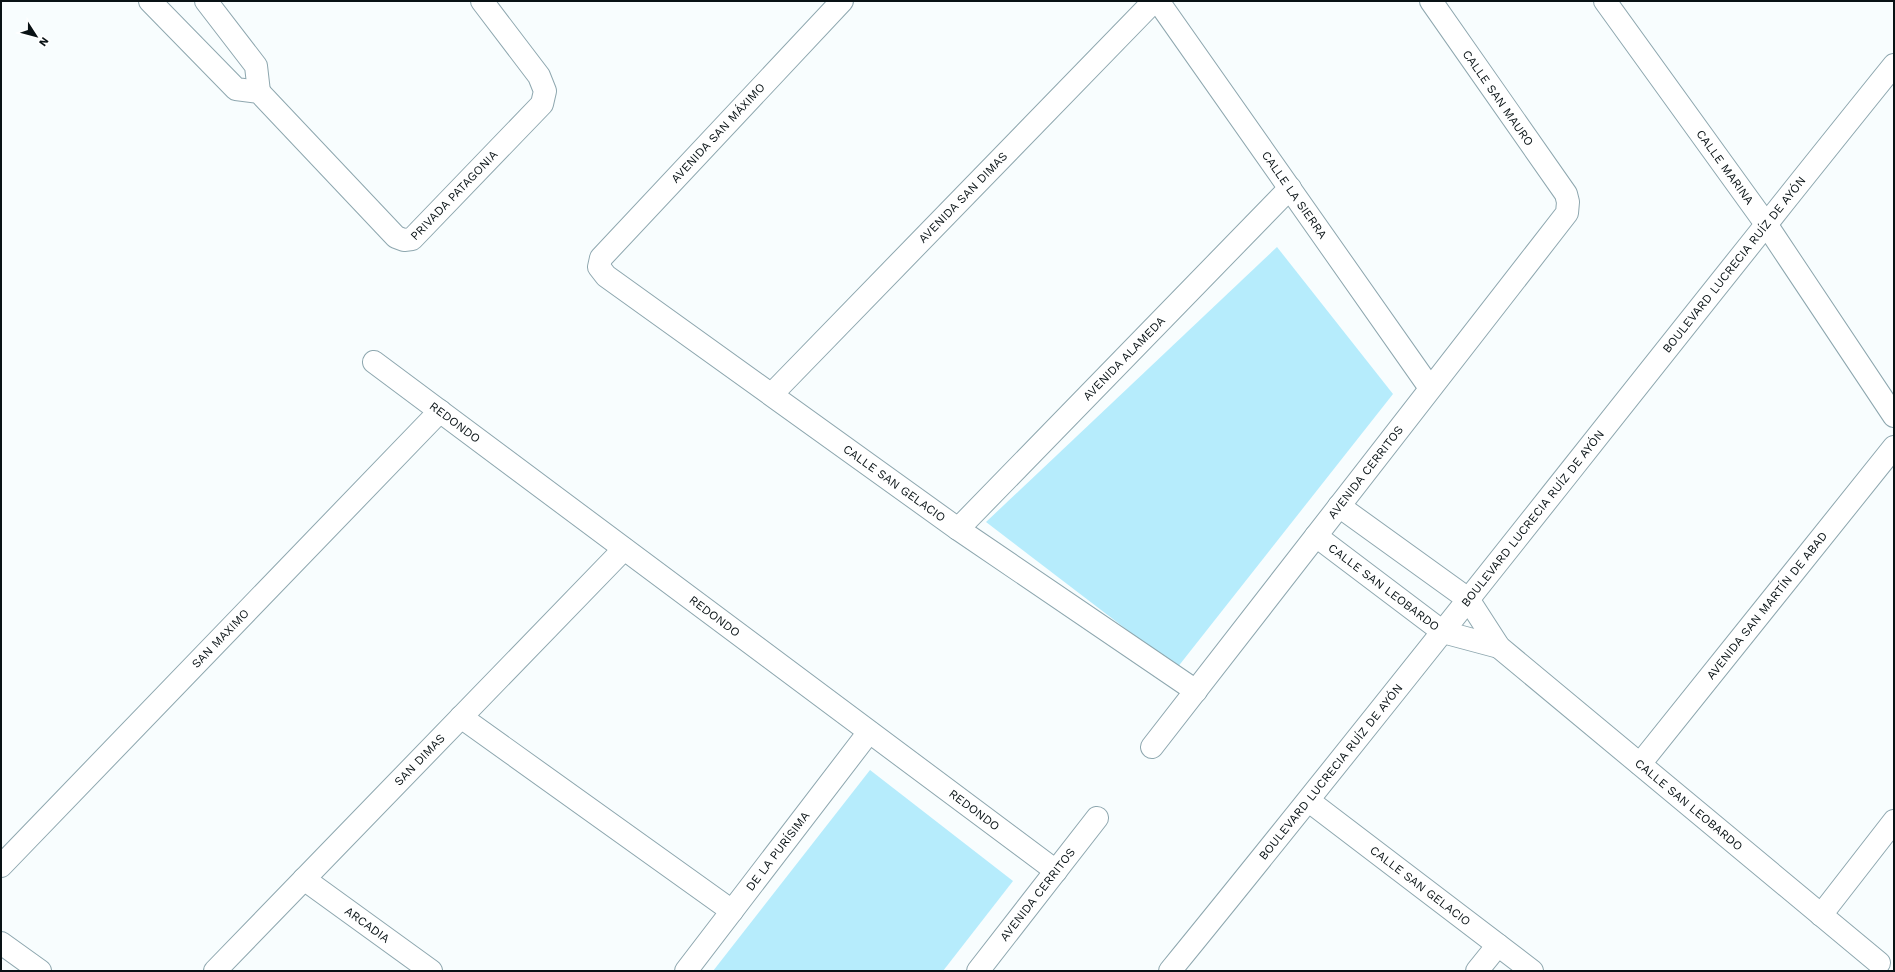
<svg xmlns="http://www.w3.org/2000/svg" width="1895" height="972" font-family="'Work Sans',sans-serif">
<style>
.green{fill:#b6ecfc}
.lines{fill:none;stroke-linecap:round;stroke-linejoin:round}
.street-casing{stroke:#8ea7af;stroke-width:24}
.street{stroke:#fff;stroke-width:22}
.labels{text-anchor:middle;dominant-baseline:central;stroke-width:3;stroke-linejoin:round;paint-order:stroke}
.street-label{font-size:12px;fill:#091215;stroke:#fff}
</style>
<rect width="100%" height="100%" fill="#f8fdfe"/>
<g class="green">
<polygon points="1277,247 1393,394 1177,668 986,522"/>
<polygon points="870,770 1013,881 943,971 713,971"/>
</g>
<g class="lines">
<defs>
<g id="street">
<path id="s1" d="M150,1l86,88 23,3 137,145 8,3 8,-1 130,-135 3,-13 -6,-15 -57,-75"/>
<polyline points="206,1 256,66 259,92"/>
<path id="s2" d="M842,1l-241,257 -2,9 7,9 352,253 238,162"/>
<path id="s3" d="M1158,1l272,387"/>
<path id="s4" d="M1605,1l161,223 128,192"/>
<path id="s5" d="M374,362l682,509"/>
<path id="s6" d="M772,394l382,-393"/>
<path id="s7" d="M1339,506l129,93 31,48 380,316"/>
<path id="s8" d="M958,529l332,-341"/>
<path id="s9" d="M1316,536l127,96 56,15"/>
<polyline points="461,717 732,911"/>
<path id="s10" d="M1152,747l415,-534 1,-11 -2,-8 -135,-193"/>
<path id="s11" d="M1640,764l254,-317"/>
<path id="s12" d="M1309,801l223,170"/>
<path id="s13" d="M1,866l439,-455"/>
<path id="s14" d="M304,879l127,92"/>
<polyline points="1821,915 1894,821"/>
<polyline points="1,943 40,971"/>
<path id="s15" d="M215,971l409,-422"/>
<path id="s16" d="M686,971l183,-239"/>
<path id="s17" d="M978,971l119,-153"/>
<path id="s18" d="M1170,971c244,-299 481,-605 724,-906"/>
<polyline points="1477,971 1498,945"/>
</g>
</defs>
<use href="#street" class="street-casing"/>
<use href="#street" class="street"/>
</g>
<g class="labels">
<g class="street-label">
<text transform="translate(1498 98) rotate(55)">CALLE SAN MAURO</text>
<text transform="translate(718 133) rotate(-47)">AVENIDA SAN MÁXIMO</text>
<text stroke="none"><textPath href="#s4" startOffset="205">CALLE MARINA</textPath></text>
<text stroke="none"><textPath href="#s1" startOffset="423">PRIVADA PATAGONIA</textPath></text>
<text stroke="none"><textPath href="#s3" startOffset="237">CALLE LA SIERRA</textPath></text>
<text stroke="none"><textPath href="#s6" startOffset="274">AVENIDA SAN DIMAS</textPath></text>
<text stroke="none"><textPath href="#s18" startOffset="904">BOULEVARD LUCRECIA RUÍZ DE AYÓN</textPath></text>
<text stroke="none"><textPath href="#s8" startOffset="238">AVENIDA ALAMEDA</textPath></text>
<text stroke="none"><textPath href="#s5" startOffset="101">REDONDO</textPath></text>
<text stroke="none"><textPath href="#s10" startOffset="348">AVENIDA CERRITOS</textPath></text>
<text stroke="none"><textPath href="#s2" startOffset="728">CALLE SAN GELACIO</textPath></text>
<text stroke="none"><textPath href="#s18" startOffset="580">BOULEVARD LUCRECIA RUÍZ DE AYÓN</textPath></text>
<text stroke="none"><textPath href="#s9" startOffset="85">CALLE SAN LEOBARDO</textPath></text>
<text stroke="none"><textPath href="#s11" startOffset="203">AVENIDA SAN MARTÍN DE ABAD</textPath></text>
<text stroke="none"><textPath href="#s5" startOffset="425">REDONDO</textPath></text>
<text stroke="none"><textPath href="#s13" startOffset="316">SAN MAXIMO</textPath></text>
<text stroke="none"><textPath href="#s15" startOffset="294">SAN DIMAS</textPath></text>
<text stroke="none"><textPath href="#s18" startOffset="256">BOULEVARD LUCRECIA RUÍZ DE AYÓN</textPath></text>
<text stroke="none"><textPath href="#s7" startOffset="463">CALLE SAN LEOBARDO</textPath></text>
<text stroke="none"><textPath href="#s5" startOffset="749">REDONDO</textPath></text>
<text stroke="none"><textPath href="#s16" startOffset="151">DE LA PURÍSIMA</textPath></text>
<text stroke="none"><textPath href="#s12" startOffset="140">CALLE SAN GELACIO</textPath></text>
<text stroke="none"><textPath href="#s17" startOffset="97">AVENIDA CERRITOS</textPath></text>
<text stroke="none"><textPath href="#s14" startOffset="78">ARCADIA</textPath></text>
</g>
</g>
<rect width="1895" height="972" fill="none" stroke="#091215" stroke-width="4"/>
<g transform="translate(36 36) rotate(126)" stroke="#ffffff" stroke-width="3" paint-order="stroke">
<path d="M0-3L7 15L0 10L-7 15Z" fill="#091215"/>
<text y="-6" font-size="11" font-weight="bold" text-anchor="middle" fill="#091215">N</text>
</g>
</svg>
